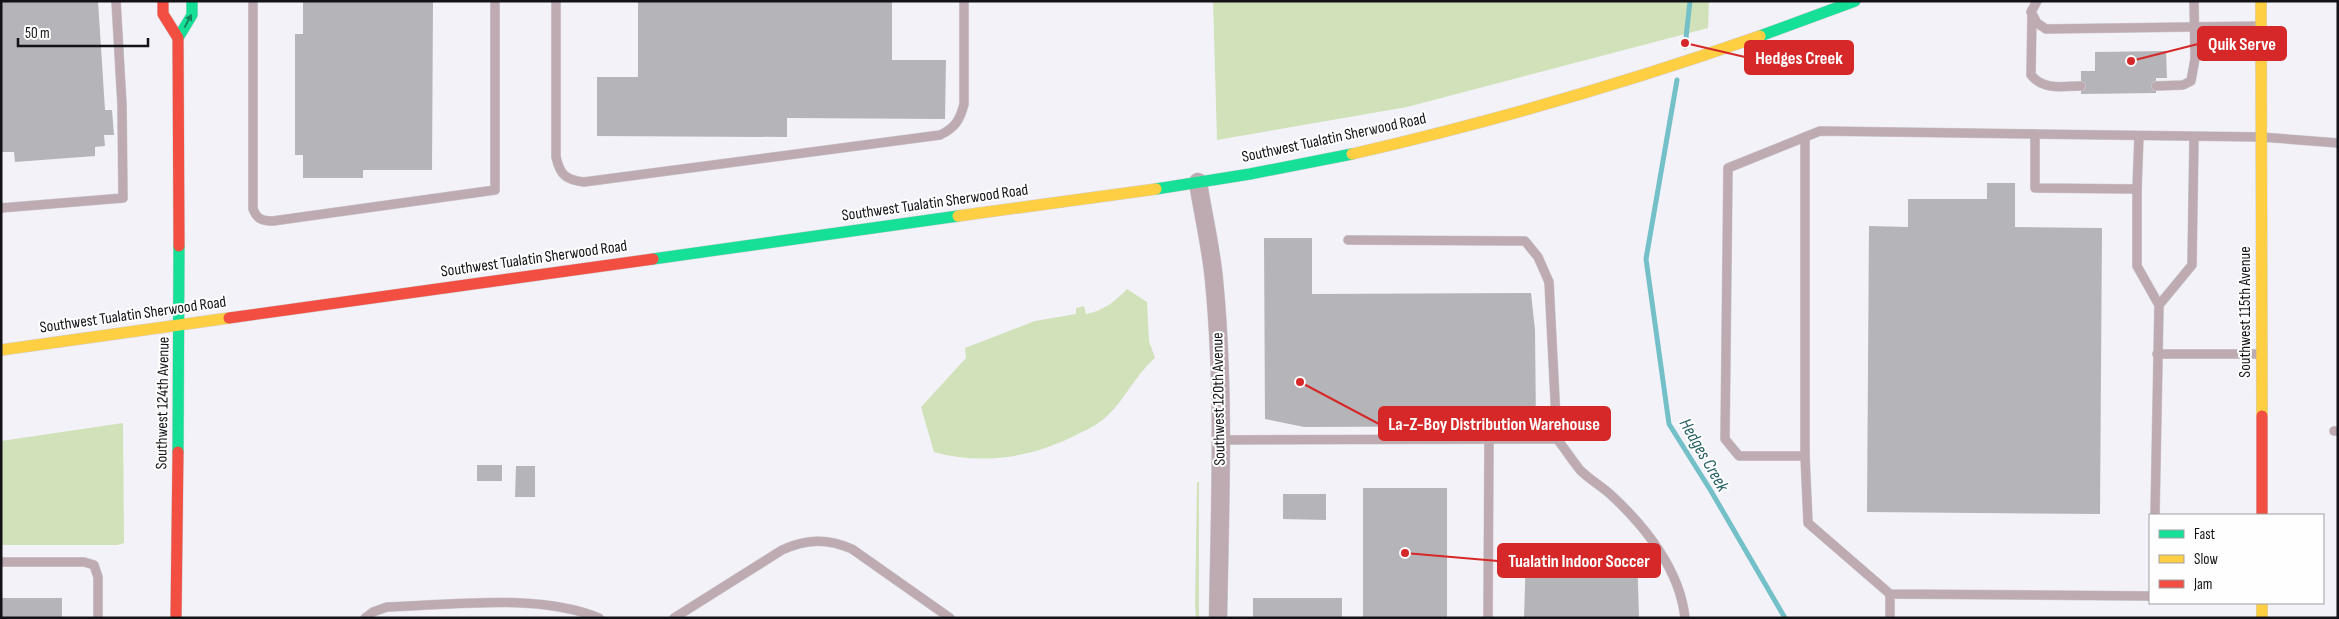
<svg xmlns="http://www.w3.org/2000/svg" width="2339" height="619" font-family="'Sofia Sans Condensed',sans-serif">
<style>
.green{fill:#d1e1ba}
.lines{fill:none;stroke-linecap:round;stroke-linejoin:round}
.stream{stroke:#74c0c8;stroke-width:5}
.building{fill:#b5b4b9}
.lane-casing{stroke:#d0cfd3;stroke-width:10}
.street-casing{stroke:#d0cfd3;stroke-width:19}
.fast-casing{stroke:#d0cfd3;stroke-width:12}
.slow-casing{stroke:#d0cfd3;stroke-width:12}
.jam-casing{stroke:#d0cfd3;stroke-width:12}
.lane{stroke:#beabb2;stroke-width:9}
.street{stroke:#beabb2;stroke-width:18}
.fast{stroke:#16e098;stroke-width:11}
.slow{stroke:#ffcf43;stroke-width:11}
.jam{stroke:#f24e42;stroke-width:11}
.oneway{fill:#15835e}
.labels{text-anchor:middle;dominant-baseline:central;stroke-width:4;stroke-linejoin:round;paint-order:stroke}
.street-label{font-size:16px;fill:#131216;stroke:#fefefe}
.water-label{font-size:18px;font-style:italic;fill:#256065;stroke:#fefefe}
.leader{fill:none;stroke:#d62828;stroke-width:2}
.callout-dot{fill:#d62828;stroke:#fefefe;stroke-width:2}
.callout{fill:#d62828;stroke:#d62828;stroke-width:2}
.callout-label{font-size:18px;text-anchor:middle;font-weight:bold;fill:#fff}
</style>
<rect width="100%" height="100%" fill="#f3f2f8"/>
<g class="green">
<polygon points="1213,1 1709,1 1708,28 1407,107 1217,140"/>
<path d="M1127,289l20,13 2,39 6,17c-20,17 -30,42 -49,59 -10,9 -22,14 -34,20 -43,21 -91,28 -138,15l-13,-45 45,-49 -1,-10 70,-27 41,-7v-6l8,-2 2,8c16,-2 31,-14 41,-25z"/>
<polygon points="123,423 124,543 117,545 1,545 1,441"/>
<polygon points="1197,482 1199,482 1199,618 1196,618 1195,605"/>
</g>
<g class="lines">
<g class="stream">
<polyline points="1685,47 1690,1"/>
<polyline points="1677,80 1646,259 1669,424 1711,491 1785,618"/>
</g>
</g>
<g class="building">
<polygon points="1,1 98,1 105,110 112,110 114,135 104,135 105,146 95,147 95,156 15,162 14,152 1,152"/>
<polygon points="303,1 433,1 432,170 363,170 363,178 303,178 303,155 295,155 295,34 303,34"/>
<polygon points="638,1 892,1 892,60 946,60 945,119 787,118 787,137 597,136 597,77 638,77"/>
<polygon points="2166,51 2167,78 2156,78 2156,93 2081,94 2081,71 2095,71 2095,52"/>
<polygon points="1987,183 2015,183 2015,227 2102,228 2100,514 1867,512 1869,226 1908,227 1908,199 1987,199"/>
<polygon points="1264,238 1312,238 1312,294 1531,293 1535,330 1536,426 1304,427 1265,419"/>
<rect x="477" y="465" width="25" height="16"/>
<polygon points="516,466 535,466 535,497 515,497"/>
<rect x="1363" y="488" width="84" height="130"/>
<polygon points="1283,494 1326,494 1326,520 1283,519"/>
<polygon points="1637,552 1639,618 1524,618 1526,553"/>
<rect x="1" y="598" width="61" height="20"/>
<rect x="1253" y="598" width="89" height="20"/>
</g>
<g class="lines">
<defs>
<g id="lane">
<path d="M253,1v208c4,10 9,12 20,12l222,-31v-189"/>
<path d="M556,1v156c4,18 10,23 28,25l356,-47c15,-7 20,-15 24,-31v-103"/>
<polyline points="2037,1 2031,12 2037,23 2046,29 2260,26"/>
<path d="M2032,15l-1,60c13,16 33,11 50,11"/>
<polyline points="2156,86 2183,85 2191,81 2195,59 2194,1"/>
<polyline points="2035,134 2035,188 2137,189 2139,136"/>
<polyline points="2137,189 2137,266 2159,305"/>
<polyline points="1,208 123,198 122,105 116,1"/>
<polyline points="1348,240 1525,241 1538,257 1549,282 1557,439"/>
<polyline points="2157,354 2261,354"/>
<polyline points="2334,431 2338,431"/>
<path d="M1221,440l336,-1c8,10 15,21 23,31 9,9 21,16 30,24 35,32 70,76 75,124"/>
<polyline points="1805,456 1805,137"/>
<polyline points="2155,515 2159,305 2192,265 2194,137"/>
<polyline points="1,562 84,562 94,565 98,577 98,618"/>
<polyline points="1890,594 1890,618"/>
<polyline points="2150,596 1890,594 1808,523 1805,456 1739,456 1725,439 1728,168 1820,131 2261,137 2338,143"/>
<path d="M365,618l8,-6 14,-5c64,-2 153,-14 212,11"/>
<path d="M674,618l108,-68c24,-11 45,-12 70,-1l98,69"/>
<polyline points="1488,618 1489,440"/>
</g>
<path id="street" d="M1198,182c5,33 13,65 16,98 11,112 6,225 4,338"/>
<g id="fast">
<polyline points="1760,36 1855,1"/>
<polyline points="178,38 192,15 192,1"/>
<polyline points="1156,189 1250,174 1352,154"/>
<polyline points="653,259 958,216"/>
<polyline points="178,452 179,246"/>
</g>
<g id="slow">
<polyline points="2261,1 2262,416"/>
<path d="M1352,154c139,-32 274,-71 408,-118"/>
<polyline points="958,216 1156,189"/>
<polyline points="1,350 229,318"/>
<polyline points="2262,603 2262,618"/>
</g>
<g id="jam">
<polyline points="163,1 163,14 178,38 179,246"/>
<polyline points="229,318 653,259"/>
<polyline points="2262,416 2262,515"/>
<polyline points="176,618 178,452"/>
</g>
</defs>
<use href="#lane" class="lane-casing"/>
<use href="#street" class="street-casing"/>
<use href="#fast" class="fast-casing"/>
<use href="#slow" class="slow-casing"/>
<use href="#jam" class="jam-casing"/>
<use href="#lane" class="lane"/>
<use href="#street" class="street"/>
<use href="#fast" class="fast"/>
<use href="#slow" class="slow"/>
<use href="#jam" class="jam"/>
</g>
<defs><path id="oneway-solid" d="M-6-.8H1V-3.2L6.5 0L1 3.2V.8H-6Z" transform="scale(1.25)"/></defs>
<use class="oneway" href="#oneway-solid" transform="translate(188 21) rotate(-62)"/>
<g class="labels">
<g class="street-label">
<text transform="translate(1334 138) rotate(-12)">Southwest Tualatin Sherwood Road</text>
<text transform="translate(935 203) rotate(-8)">Southwest Tualatin Sherwood Road</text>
<text transform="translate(534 259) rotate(-8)">Southwest Tualatin Sherwood Road</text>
<text transform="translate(2245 312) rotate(-90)">Southwest 115th Avenue</text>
<text transform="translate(133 315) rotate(-8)">Southwest Tualatin Sherwood Road</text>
<text transform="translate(1219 399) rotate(-91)">Southwest 120th Avenue</text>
<text transform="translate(163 403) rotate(-89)">Southwest 124th Avenue</text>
</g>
<g class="water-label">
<text transform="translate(1704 455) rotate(60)">Hedges Creek</text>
</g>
</g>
<path class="leader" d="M2131 61L2198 44M1685 43L1745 57M1300 382L1379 424M1405 553L1498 561"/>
<g class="callout-dot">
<circle cx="2131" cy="61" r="5"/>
<circle cx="1685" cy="43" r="5"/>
<circle cx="1300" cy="382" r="5"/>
<circle cx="1405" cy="553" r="5"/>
</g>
<g class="callout">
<rect x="2198" y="27" width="88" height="33" rx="5"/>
<rect x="1745" y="41" width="108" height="33" rx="5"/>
<rect x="1379" y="407" width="231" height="33" rx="5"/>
<rect x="1498" y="544" width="162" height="33" rx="5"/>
</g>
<g class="callout-label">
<text x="2242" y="50">Quik Serve</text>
<text x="1799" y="64">Hedges Creek</text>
<text x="1494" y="430">La-Z-Boy Distribution Warehouse</text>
<text x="1579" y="567">Tualatin Indoor Soccer</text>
</g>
<rect width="2339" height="619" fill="none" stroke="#131216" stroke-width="5"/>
<rect x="2149" y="514" width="175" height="90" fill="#fefefe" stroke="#a0a0a1"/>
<rect x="2159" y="530" width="25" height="8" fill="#16e098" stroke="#a0a0a1"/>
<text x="2194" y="539" font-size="15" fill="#131216">Fast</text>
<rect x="2159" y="555" width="25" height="8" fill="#ffcf43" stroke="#a0a0a1"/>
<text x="2194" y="564" font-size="15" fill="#131216">Slow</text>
<rect x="2159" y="580" width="25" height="8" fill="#f24e42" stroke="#a0a0a1"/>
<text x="2194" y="589" font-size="15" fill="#131216">Jam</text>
<path d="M18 38v8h130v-8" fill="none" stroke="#131216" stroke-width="2.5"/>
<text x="25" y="38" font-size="15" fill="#131216" stroke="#fefefe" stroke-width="4" paint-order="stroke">50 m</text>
</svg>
